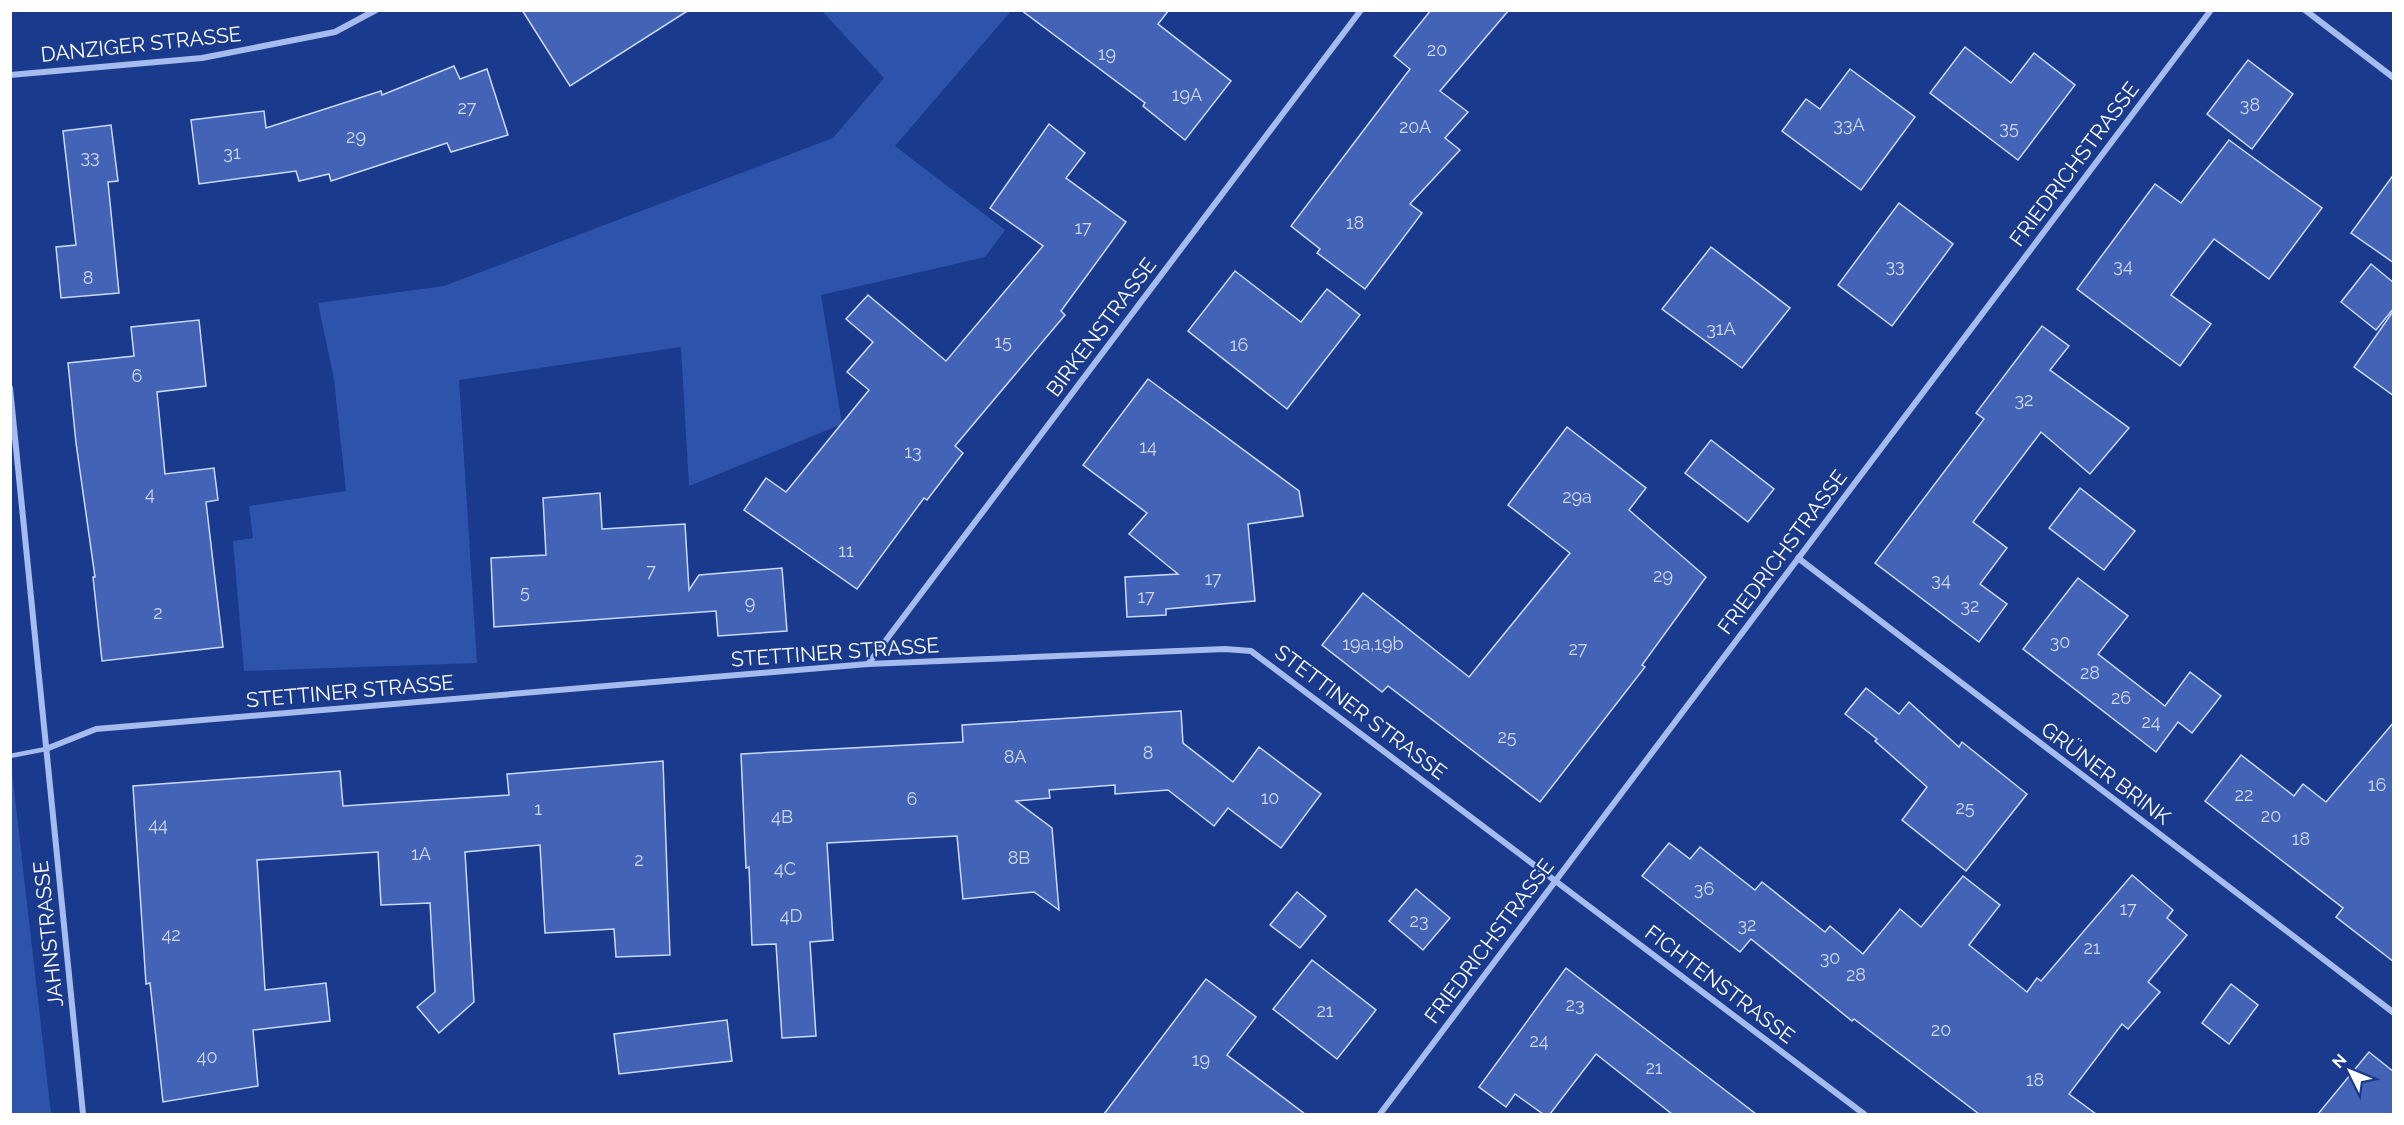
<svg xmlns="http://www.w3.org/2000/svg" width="2404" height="1125" font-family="Raleway,sans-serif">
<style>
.green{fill:#2d53ab}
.building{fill:#4364b6;stroke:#ccdafa;stroke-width:1.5}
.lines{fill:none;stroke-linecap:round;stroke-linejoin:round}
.service{stroke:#a6bbee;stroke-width:4.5}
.minor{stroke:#a6bbee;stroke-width:6}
.labels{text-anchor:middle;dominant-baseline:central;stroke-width:4.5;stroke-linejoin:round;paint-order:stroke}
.number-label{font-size:18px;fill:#d0d8ed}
.street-label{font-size:21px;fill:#fff;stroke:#1a3a8d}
</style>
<rect width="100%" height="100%" fill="#1a3a8d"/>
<g class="green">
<polygon points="822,11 1011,11 895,146 1005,230 985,257 821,295 842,424 689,486 681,347 459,380 477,663 244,671 233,541 253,538 249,506 346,491 334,379 318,303 444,286 833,138 884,78"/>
<polygon points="10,754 51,1114 11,1114"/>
</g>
<g class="building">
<polygon points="522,10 689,10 570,86"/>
<polygon points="1021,10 1169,10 1158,24 1231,81 1185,140 1143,106 1145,103"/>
<polygon points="1431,10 1509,10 1440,91 1468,112 1445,138 1460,150 1410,204 1422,213 1365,289 1317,253 1320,249 1291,226 1410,69 1394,56"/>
<polygon points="1965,47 2011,83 2034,53 2075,85 2018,160 1930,93"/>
<polygon points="2248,60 2293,94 2252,149 2207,114"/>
<polygon points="454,66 460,79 487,69 508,135 451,152 447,143 331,181 329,174 299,181 296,171 199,184 191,120 264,111 266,128 381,91 382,95"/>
<polygon points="1850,69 1915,117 1861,190 1782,131 1806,99 1820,109"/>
<polygon points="1049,124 1085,153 1066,178 1126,222 1061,311 1065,315 955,446 963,453 927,500 924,498 857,589 744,510 766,478 786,492 869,390 847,372 873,342 846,319 868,295 946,361 1043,246 990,208"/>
<polygon points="111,125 118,181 108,182 119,293 61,298 56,247 76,245 63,131"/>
<polygon points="2229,140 2322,208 2269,279 2214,239 2171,295 2211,324 2180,366 2077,289 2155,184 2181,203"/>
<polygon points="2394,174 2394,263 2351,233"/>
<polygon points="1899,203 1953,244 1892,326 1838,285"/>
<polygon points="1711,247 1790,308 1742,368 1662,309"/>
<polygon points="2371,264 2394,283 2394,308 2376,330 2341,302"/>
<polygon points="1235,271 1301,322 1327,289 1360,315 1287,409 1188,331"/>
<polygon points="2394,310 2394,396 2354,367"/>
<polygon points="199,320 206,386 157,392 165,474 214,468 218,500 206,502 223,647 102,661 93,577 95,577 76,443 68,363 134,356 131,327"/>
<polygon points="2042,326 2069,346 2050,370 2129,428 2090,474 2041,432 1973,522 2007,548 1980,584 2007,604 1979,642 1875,563 1984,419 1976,413"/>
<polygon points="1148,379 1299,491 1303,516 1248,524 1255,601 1166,609 1166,615 1127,617 1125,577 1178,574 1129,534 1147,513 1083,465"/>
<polygon points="1567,427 1646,488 1629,510 1706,577 1642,665 1645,667 1540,802 1388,686 1382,692 1322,645 1363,593 1469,677 1570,553 1508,505"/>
<polygon points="1711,440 1774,489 1748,522 1685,473"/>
<polygon points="2080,488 2135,531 2104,570 2049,528"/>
<polygon points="600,493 602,529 685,524 689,590 699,575 782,568 787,631 718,636 716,611 494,627 491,558 546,555 543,498"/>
<polygon points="2078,578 2128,616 2098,654 2165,706 2190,672 2221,696 2192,733 2178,722 2156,752 2023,649"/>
<polygon points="1866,688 1899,714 1909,702 1959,747 1962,742 2027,794 1966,871 1902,820 1927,787 1875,741 1877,739 1845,714"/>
<polygon points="1181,711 1183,743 1233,782 1259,747 1321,794 1281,848 1228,808 1214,826 1168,790 1115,794 1115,785 1049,790 1050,798 1016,801 1052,828 1059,910 1034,892 963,899 957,836 827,843 833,940 810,942 816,1036 782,1038 776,944 752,945 749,867 746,868 741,754 963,742 962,725"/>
<polygon points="2394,722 2394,962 2336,917 2343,908 2205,801 2241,755 2294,796 2303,784 2326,802"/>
<polygon points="663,761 670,955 616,957 614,929 545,933 540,845 465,852 474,1002 439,1033 417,1007 435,992 430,903 381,905 378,852 257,860 265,990 326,983 330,1021 253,1030 258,1086 163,1102 150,983 146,984 133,786 340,771 343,806 509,795 507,774"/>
<polygon points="1669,843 1690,859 1700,847 1755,890 1762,882 1825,932 1830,926 1863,954 1900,909 1921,927 1963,876 2000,905 1969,945 2027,992 2037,978 2041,981 2132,875 2173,910 2167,918 2187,935 2148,982 2160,992 2128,1029 2122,1024 2069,1094 2096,1114 1979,1114 1854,1019 1852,1021 1751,939 1740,952 1642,876"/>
<polygon points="1416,889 1450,918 1423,950 1389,921"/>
<polygon points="1297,892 1326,916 1300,948 1270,925"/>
<polygon points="1312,960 1376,1010 1337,1059 1273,1009"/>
<polygon points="1566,968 1648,1031 1756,1114 1672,1114 1596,1054 1550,1114 1543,1114 1515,1094 1506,1107 1479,1087"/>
<polygon points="1206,979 1256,1017 1227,1055 1305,1114 1104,1114"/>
<polygon points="2231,984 2258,1005 2229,1044 2202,1023"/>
<polygon points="727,1020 732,1061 619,1074 614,1034"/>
<polygon points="2369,1052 2394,1072 2394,1114 2318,1114"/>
</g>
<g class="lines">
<polyline class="service" points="10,756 46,749"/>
<g class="minor">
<polyline points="2305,10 2394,78"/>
<polyline points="10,75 202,58 335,32 376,10"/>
<polyline points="10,388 83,1114"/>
<polyline points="1798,558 2394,1013"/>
<polyline points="868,664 1361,10"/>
<polyline points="46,749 96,729 868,664 1225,649 1251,651 1864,1114"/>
<polyline points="1380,1114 2211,10"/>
</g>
</g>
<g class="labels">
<g class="number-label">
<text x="1437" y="49">20</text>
<text x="1107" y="53">19</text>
<text x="1187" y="94">19A</text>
<text x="2250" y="104">38</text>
<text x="467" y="107">27</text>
<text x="1849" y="124">33A</text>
<text x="1415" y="126">20A</text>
<text x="2009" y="127">35</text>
<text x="356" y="136">29</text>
<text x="232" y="152">31</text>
<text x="90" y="156">33</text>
<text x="1355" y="222">18</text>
<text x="1083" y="227">17</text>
<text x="1895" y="265">33</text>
<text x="2123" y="265">34</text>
<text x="88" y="277">8</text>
<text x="1721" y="328">31A</text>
<text x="1003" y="341">15</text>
<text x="1239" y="344">16</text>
<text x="137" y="375">6</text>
<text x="2024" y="399">32</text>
<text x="1148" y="446">14</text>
<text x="913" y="451">13</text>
<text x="150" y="493">4</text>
<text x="1577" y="496">29a</text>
<text x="846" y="550">11</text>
<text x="651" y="570">7</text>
<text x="1663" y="575">29</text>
<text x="1213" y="578">17</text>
<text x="1941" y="579">34</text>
<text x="525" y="591">5</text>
<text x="1146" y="596">17</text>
<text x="750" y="602">9</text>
<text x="1970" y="605">32</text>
<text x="158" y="612">2</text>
<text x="2060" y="641">30</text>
<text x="1373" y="643">19a,19b</text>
<text x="1578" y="648">27</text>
<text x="2090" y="672">28</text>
<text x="2121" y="697">26</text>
<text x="2151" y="721">24</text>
<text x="1507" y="736">25</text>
<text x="1148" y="752">8</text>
<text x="1015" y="756">8A</text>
<text x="2377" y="784">16</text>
<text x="2244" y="794">22</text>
<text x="1270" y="797">10</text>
<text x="912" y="798">6</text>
<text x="1965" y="807">25</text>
<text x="538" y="808">1</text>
<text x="2271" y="815">20</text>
<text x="782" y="816">4B</text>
<text x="158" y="824">44</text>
<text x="2301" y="838">18</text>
<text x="421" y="853">1A</text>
<text x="1019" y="857">8B</text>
<text x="639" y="859">2</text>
<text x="785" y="868">4C</text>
<text x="1704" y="888">36</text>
<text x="2128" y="908">17</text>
<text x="791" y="915">4D</text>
<text x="1419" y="920">23</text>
<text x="1747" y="924">32</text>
<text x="171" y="934">42</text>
<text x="2092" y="947">21</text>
<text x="1830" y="957">30</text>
<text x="1856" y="974">28</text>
<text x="1575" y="1004">23</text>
<text x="1325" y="1010">21</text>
<text x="1941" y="1029">20</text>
<text x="1539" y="1040">24</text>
<text x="207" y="1056">40</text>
<text x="1201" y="1059">19</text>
<text x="1654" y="1067">21</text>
<text x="2035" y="1079">18</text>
</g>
<g class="street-label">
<text transform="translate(141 44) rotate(-6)">DANZIGER STRASSE</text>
<text transform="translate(2074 164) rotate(-53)">FRIEDRICHSTRASSE</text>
<text transform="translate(1101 327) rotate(-53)">BIRKENSTRASSE</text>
<text transform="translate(1782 552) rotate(-53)">FRIEDRICHSTRASSE</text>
<text transform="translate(835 652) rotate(-4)">STETTINER STRASSE</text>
<text transform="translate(350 691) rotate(-5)">STETTINER STRASSE</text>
<text transform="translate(1361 712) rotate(37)">STETTINER STRASSE</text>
<text transform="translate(2106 773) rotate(37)">GRÜNER BRINK</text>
<text transform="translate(48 934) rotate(-96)">JAHNSTRASSE</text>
<text transform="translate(1489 941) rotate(-53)">FRIEDRICHSTRASSE</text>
<text transform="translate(1720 984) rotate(37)">FICHTENSTRASSE</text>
</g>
</g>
<rect width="2404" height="1125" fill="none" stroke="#ffffff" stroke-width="24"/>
<g transform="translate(2350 1071) rotate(313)" stroke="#1a3a8d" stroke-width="4.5" paint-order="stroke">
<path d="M0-4.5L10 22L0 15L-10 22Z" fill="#ffffff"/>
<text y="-9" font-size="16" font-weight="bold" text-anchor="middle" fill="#ffffff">N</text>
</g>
</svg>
